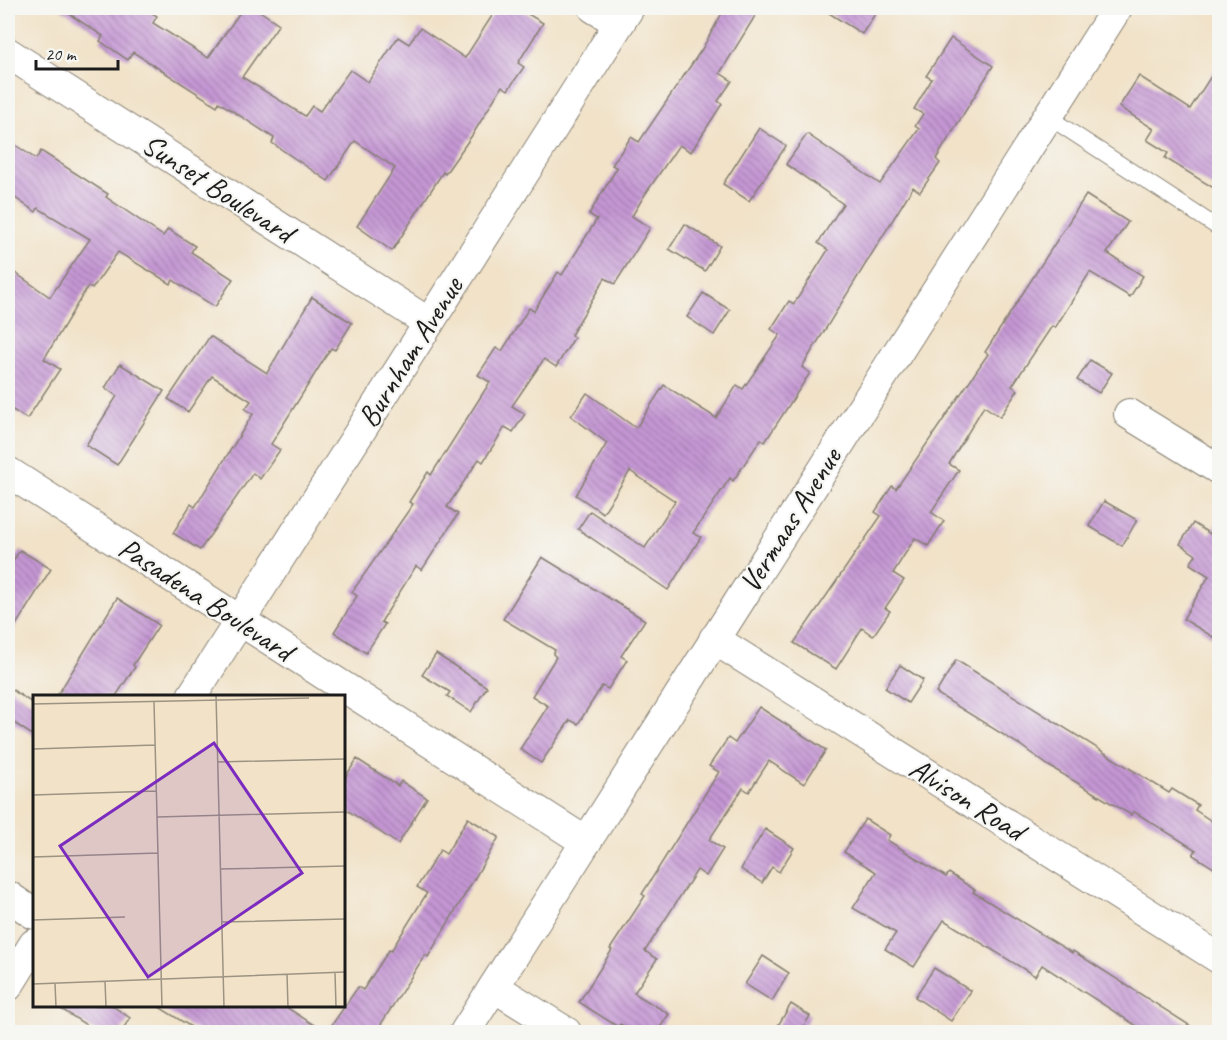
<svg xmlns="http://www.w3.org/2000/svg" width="1227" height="1040" font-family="Caveat,sans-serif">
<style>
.building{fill:url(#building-back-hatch)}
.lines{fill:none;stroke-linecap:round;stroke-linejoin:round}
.service-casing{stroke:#867f72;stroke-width:17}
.minor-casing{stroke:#867f72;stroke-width:32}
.service{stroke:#fff;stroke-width:15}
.minor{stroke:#fff;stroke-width:30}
.labels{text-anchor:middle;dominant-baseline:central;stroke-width:4.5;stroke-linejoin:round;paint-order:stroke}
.street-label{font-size:30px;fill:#1c1c1c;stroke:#f6f6f2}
.inset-road{fill:none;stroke:#9c9383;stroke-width:1.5}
.view{fill:#7b2cbf;fill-opacity:0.15;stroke:#7b2cbf;stroke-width:3}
.inset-edge{fill:none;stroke:#1c1c1c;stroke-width:3}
</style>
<defs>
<pattern id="building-back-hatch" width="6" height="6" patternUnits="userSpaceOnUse" patternTransform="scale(1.5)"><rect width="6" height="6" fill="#c597d4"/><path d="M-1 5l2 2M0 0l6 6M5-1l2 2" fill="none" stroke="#9f7aab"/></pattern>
</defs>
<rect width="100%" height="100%" fill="#f6f6f2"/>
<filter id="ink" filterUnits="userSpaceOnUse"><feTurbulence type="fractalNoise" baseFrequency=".0167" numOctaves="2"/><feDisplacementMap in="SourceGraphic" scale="12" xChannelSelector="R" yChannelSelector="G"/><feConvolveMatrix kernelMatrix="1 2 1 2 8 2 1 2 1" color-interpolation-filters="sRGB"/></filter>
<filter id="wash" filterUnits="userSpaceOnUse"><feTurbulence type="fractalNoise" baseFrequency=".008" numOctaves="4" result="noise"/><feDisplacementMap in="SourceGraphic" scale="24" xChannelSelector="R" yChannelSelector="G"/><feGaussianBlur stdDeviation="1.35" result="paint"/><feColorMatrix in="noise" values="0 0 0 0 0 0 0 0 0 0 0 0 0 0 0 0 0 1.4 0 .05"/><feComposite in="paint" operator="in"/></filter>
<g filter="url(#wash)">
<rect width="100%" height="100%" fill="#f1e2c8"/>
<g id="blocks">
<g class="building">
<polygon points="60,8 144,8 157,16 153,23 208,58 243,8 255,8 279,24 242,77 305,116 312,106 320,111 350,70 368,82 398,37 409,44 420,28 465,58 497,8 518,8 543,23 518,63 524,67 508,90 502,86 473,134 445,174 443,172 392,251 357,226 395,168 355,141 328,181 272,143 274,138 219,102 217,106 133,52 128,60 100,41 103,36"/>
<polygon points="725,8 760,8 720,73 732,81 718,101 722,104 691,152 679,145 644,196 632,216 650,228 615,284 605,278 571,335 574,338 556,367 544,359 512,406 525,414 513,432 505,427 483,462 479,459 447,507 458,514 422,570 416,566 381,622 385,624 366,653 334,632 357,596 352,592 413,504 409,502 428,472 431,475 490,382 478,375 496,348 502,351 529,308 534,311 558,272 562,275 597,219 589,214 617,168 612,165 631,137 639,142 702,49"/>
<polygon points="821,8 879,8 862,34"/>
<polygon points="951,38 993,66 936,159 940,163 920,192 913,187 802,367 810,373 765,442 761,439 733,481 730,478 693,533 701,537 668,590 578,529 590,511 645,548 675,501 630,471 603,513 576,495 607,443 571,416 587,393 636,428 664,385 716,418 737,385 743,389 780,335 771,329 789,301 794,304 828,250 818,243 843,204 786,164 807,134 880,184 919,129 915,126 923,114 914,109 932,79 926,76"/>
<polygon points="1220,62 1220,192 1165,158 1168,153 1147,140 1154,129 1119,107 1139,76 1190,109"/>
<polygon points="759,128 786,146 749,201 723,184"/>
<polygon points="8,140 36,159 41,151 108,194 106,197 163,236 168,229 195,246 191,252 233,279 215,307 173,280 171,284 118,252 92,289 88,286 44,359 60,369 27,419 8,407 8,268 50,297 90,239 38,208 36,212 8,193"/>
<polygon points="1086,195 1128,222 1107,253 1143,276 1130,297 1090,272 1055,328 1052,326 1012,386 1018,390 1000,417 984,406 949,464 959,470 931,512 944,521 928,546 915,538 893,573 904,580 885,608 890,611 873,636 862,628 836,669 794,643 881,516 875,512 892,486 896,489 988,354 985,352"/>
<polygon points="685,224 720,246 705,271 669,249"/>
<polygon points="703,293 730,310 714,335 687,317"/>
<polygon points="312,297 352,323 335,350 331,348 271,444 280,450 260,479 253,473 200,550 173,533 191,504 195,507 253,414 245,409 251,401 212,376 188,412 168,399 210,336 267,373"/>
<polygon points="1090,360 1112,373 1099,393 1077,380"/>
<polygon points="120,364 164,391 117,465 86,445 117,396 105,388"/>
<polygon points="1104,501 1137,520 1122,546 1089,526"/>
<polygon points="1220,518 1220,641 1183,619 1209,576 1190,564 1196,555 1180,544 1193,523 1210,534"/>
<polygon points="20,550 51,569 8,638 8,569"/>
<polygon points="542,557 645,620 621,656 627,660 608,689 602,686 578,724 570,720 541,763 520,749 548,706 532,696 556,657 553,654 555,650 503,619"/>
<polygon points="117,598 159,625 133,665 135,667 116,696 57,696"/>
<polygon points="436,654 487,687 471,712 447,696 450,692 422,675"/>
<polygon points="956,660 1169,793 1172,789 1198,805 1195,810 1213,822 1220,812 1220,872 1193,855 1196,850 1133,811 1131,815 1049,766 1020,745 936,693"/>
<polygon points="900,665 923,680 908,703 885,688"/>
<polygon points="8,687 34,704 34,736 8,719"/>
<polygon points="759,707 826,750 804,784 769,761 749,792 743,788 709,840 723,849 706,876 697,870 645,951 657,959 634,993 669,1014 657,1032 634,1032 620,1024 618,1027 579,1002 612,950 610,949 645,896 642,894 719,772 709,766 728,738 735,743"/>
<polygon points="357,759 398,786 401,781 427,798 398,844 344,808 344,779"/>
<polygon points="468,818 499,837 428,957 425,955 376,1032 327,1032 358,987 363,990 389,950 391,951 427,893 417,887 440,850 446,854"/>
<polygon points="865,819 890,835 887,840 946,877 949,873 975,890 973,892 1072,953 1073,951 1200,1032 1146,1032 1042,965 1035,976 944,920 914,967 885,949 896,933 853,908 876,872 844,852"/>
<polygon points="765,829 794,848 779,872 772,867 762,883 741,869"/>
<polygon points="763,956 789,973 772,1001 745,984"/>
<polygon points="934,968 971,991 951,1021 915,997"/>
<polygon points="791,1004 810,1016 800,1032 774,1032"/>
<polygon points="55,1005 111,1005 130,1018 121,1032 97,1032"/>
<polygon points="156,1005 283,1005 325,1032 199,1032"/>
</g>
</g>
</g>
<g filter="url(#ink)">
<use href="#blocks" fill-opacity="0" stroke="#867f72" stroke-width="1.5"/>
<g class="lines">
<defs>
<polyline id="service" points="1047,116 1220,229"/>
<g id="minor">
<polyline points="594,8 619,23"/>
<polyline points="8,53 429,323"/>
<polyline points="1129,414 1220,470"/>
<polyline points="8,472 586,842"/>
<polyline points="714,639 1220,959"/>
<polyline points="192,696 629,8"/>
<polyline points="8,896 34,914"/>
<polyline points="8,986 34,944"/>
<polyline points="494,987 566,1032"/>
<polyline points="465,1032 1117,8"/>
</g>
</defs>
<use href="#service" class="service-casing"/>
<use href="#minor" class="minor-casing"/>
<use href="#service" class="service"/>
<use href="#minor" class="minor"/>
</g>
</g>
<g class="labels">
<g class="street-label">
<text transform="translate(218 188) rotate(33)">Sunset Boulevard</text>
<text transform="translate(410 352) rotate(-58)">Burnham Avenue</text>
<text transform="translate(790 520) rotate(-58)">Vermaas Avenue</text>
<text transform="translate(206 599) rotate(33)">Pasadena Boulevard</text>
<text transform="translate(967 799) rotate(32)">Alvison Road</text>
</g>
</g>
<g transform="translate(33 695)">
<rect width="312" height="312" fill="#f1e2c8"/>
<path class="inset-road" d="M183,0l8,312M121,7l8,305M0,9l276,-6M0,54l122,-4M184,67l128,-3M0,100l123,-4M124,122l188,-5M0,162l125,-4M187,174l125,-3M0,225l92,-3M189,227l123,-3M302,277l1,35M254,279l1,33M72,286l1,26M22,288l1,24M0,289l312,-12"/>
<path class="view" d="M181,48l88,130 -154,104 -88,-131z"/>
<rect width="312" height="312" class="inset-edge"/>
</g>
<rect width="1227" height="1040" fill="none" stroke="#f6f6f2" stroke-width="30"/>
<path d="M36 60v9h82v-9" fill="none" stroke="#1c1c1c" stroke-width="3"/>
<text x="45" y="60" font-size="18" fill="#1c1c1c" stroke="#f6f6f2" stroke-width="4.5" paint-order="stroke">20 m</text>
</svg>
